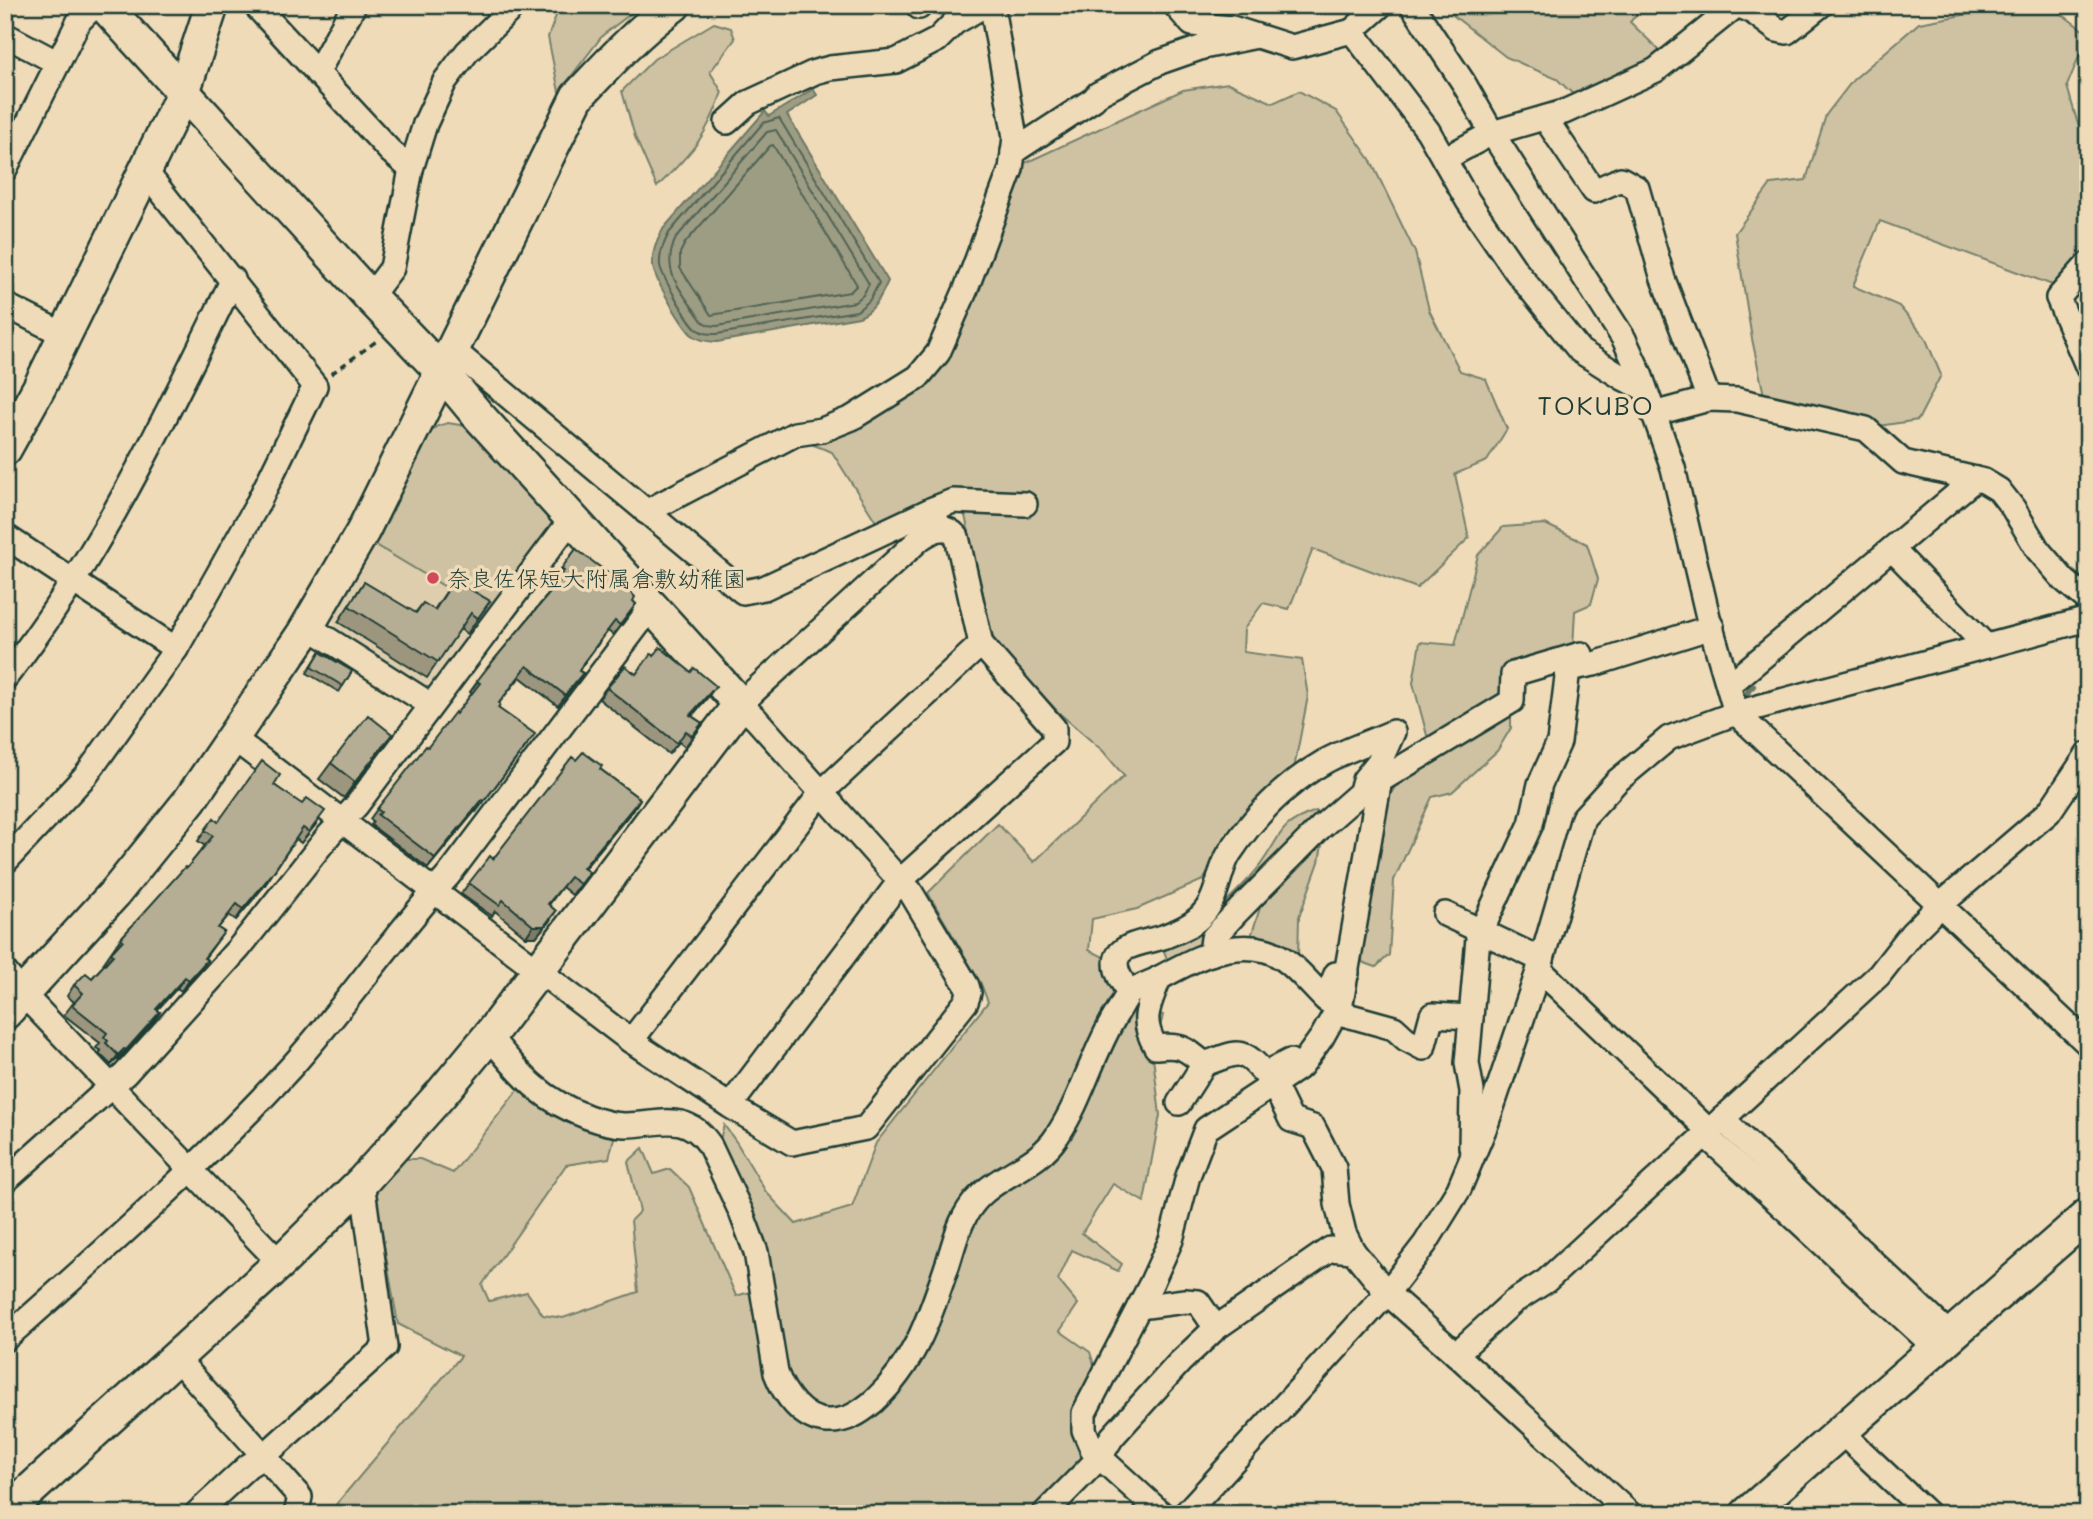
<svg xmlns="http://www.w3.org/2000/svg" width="2093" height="1519" font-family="Mali,'Klee One',sans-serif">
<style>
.built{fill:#dfceae}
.green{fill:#cec2a3;stroke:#76806c;stroke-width:2}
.water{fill:#9d9d84;stroke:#6b7764;stroke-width:2}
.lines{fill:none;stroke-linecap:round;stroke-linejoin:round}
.shore{stroke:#516354;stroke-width:2}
.stream{stroke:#6b7764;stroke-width:6}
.street-casing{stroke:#1f3d34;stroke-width:28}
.secondary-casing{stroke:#1f3d34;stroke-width:37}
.path{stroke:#1f3d34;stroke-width:3.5;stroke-dasharray:7 5;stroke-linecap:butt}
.street{stroke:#f0dbb9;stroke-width:23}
.secondary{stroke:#f0dbb9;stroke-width:32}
.wall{fill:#9d967f;stroke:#1f3d34;stroke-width:2}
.shaded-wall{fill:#7f7a68;stroke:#1f3d34;stroke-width:2}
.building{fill:#b6ae94;stroke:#1f3d34;stroke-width:2}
.poi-dot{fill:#d1495b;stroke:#f0dbb9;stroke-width:2.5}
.labels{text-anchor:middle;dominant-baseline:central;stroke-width:7;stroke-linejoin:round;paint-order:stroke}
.poi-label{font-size:23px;fill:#1f3d34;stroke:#f0dbb9;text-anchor:start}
.quarter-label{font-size:26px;letter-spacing:2px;fill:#1f3d34;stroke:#f0dbb9}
</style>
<rect width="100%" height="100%" fill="#f0dbb9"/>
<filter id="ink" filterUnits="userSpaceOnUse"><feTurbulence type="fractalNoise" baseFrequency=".0143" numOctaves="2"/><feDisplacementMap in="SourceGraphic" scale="14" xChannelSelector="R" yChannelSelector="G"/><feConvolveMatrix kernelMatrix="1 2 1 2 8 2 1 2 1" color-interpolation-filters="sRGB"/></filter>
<g filter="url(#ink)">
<polygon class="built" points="448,423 455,423 552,523 551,529 437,681 424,685 336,630 331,615 378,538 438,426"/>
<g class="green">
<polygon points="560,5 642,5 603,35 559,92 548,37"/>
<polygon points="1446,5 1645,5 1630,22 1664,55 1577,98 1557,79 1506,57 1454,16"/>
<polygon points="2018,5 2050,5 2088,34 2067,86 2077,121 2088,140 2088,255 2058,287 1880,221 1853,286 1899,306 1925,337 1941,375 1918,420 1872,427 1764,395 1752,339 1735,233 1771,184 1806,180 1826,115 1853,80 1919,23"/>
<path d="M714,23l17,5 4,11 -25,33 12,20c-16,47 -31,61 -65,95l-22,-50 -13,-46 32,-32z"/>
<polygon points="1228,83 1273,103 1299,91 1336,111 1370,159 1415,252 1429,310 1460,371 1486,379 1507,429 1487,461 1455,474 1469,538 1417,588 1313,549 1289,609 1263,603 1244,629 1243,652 1302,660 1308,696 1293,774 1239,827 1203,880 1137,909 1092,919 1089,950 1108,959 1124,993 1139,1009 1163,1015 1153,1057 1160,1115 1144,1202 1113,1184 1082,1233 1122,1264 1118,1271 1072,1250 1058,1280 1078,1304 1060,1331 1090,1352 1095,1368 1077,1435 1084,1462 1033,1514 328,1514 461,1356 398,1324 374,1189 400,1159 420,1159 453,1173 520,1087 616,1130 609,1158 566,1165 482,1285 489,1301 527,1292 543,1315 563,1318 638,1292 631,1220 640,1211 628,1162 643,1148 654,1174 670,1169 689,1187 736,1296 767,1287 719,1143 724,1125 737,1143 766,1192 796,1224 852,1207 876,1143 988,1002 981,984 928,893 998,824 1034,862 1124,776 1103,751 1058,712 994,642 963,507 878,525 832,452 806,442 925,381 1008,190 1025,163 1183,90"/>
<polygon points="448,423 466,426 549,515 552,523 551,529 487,612 374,544 428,434 438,426"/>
<polygon points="1545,524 1587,544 1598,579 1591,604 1575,611 1573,648 1506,665 1503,699 1428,739 1413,683 1420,642 1455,645 1478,555 1503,527"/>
<polygon points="1500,717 1511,718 1511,728 1497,751 1452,792 1432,797 1394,880 1389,955 1376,967 1362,962 1364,937 1388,799 1401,776"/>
<path d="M1316,811l5,6 -118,130 -35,15 -4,-11c24,-18 49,-36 71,-58 9,-9 21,-21 28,-32 20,-29 16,-37 53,-50z"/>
<polygon points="1323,839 1319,862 1299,917 1298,961 1250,940 1263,898"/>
</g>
<path class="water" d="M813,89l4,6 -30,20 101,166c-7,15 -13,30 -29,36l-142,25c-9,-1 -18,-1 -26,-8 -9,-9 -37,-55 -38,-68 -2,-13 4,-25 10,-37l102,-118 4,5z"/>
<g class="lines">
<g class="shore">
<path d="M779,118l100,165 -10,18 -12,10 -140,23c-8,0 -15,0 -21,-6 -8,-7 -35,-53 -36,-63 -1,-12 4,-22 9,-32l94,-110z"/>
<path d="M776,130l93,154 -6,11 -8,7 -138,24 -9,-1 -6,-4c-19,-29 -43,-48 -26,-83l91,-106z"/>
<polygon points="773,145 857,285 850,292 711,315 680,268 680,253 685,243 770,146"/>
</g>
<polyline class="stream" points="1746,702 1748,691 1753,686"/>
<defs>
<g id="street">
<polyline points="255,5 390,151 411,169"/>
<polyline points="1175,5 1192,24 1232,28 1292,47 1352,31 1428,131 1468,201 1516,271 1580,351 1623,378 1644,388"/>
<polyline points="1412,5 1463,82 1492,133 1624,339 1640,374 1673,468 1708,617 1736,713 2088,1044"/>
<polyline points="919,7 921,5"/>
<polyline points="1352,31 1381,5"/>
<polyline points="5,38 9,37 58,63"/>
<polyline points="317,73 354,5"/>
<polyline points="1545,118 1594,191 1621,179 1637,188 1663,279 1709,399"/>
<polyline points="727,122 748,103 815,72 830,68 896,61 937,40 954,23 985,5"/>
<polyline points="1013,152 1094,99 1098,94 1160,62 1203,47 1252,37"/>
<polyline points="1444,159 1492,133 1564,112 1656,70 1737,5 1752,11 1777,30 1787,32 1821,5"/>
<polyline points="5,169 79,21 95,5"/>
<polyline points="2088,264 2058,298 2088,368"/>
<polyline points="370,297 392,268 411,169 425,124 445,81 467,52 515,5"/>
<polyline points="5,305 65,335"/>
<polyline points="453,350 743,592 764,588 933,509 940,529"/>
<polyline points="1653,414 1709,399 1737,400 1866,429 1903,462 1984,481 1999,490 2013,508 2038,550 2064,580 2088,600"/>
<polyline points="933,509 953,501 1025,504"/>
<polyline points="646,512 795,434 822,430 852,418 918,377 938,353 966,289 1011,169 1015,137 993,13 995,5"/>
<polyline points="5,536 176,649"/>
<polyline points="1892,549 1986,646"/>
<polyline points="307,626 431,705"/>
<path d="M5,678c95,-121 161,-261 228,-399"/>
<polyline points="1729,685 1975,479"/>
<path d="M233,738l398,303 99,65 62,37 74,-15 100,-126 3,-9 -2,-7 -57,-95 -10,-10 -144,-162 -16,-15 181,-166c14,-9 24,-15 36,-1l24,107 73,84v14l-154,139 -170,225"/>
<polyline points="5,862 87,774 176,649 256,507 315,386 146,172"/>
<polyline points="1445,914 1542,960"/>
<polyline points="1211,954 1213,938 1235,914 1321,827 1361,792 1512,701 1513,674 1581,654"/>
<polyline points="1539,969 1709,1131"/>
<polyline points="5,972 24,995 280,1263"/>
<path d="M1159,978c-10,28 -20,41 -3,69 24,-3 30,1 48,17"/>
<path d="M1129,993c-4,-7 -10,-15 -12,-23 -7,-27 30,-27 46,-33 13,-5 27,-10 37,-20 19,-18 17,-43 29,-63 25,-38 55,-69 95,-92 21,-12 47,-20 69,-30l-12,27 -17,21 -2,7"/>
<polyline points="1336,1012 1394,1028 1406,1039 1423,1048 1432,1015 1471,1017"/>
<path d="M489,1036c32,39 50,63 99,81 11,4 26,8 37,8 35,0 60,-15 84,19l32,68 15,40 20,121c8,21 26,47 51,48 19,1 33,-8 47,-20 42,-39 56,-85 74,-138 6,-19 11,-41 24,-58 22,-30 65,-37 85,-69 26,-39 35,-83 60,-123 4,-6 7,-13 11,-18 6,-7 19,-11 28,-15 32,-18 71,-40 109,-30 24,6 44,34 61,50l10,-26 11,-1"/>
<polyline points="631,1041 822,792 981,644"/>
<polyline points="1274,1085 1291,1120 1313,1127 1334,1168 1337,1204 1344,1233 1353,1251"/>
<path d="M1179,1103l25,-39c33,-11 36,-19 61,10l25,-13"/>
<polyline points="1722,1119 1951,1336"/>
<polyline points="1705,1135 1937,1349"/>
<polyline points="1471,1147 1472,1091 1467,1063 1478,938 1531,824 1540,784 1559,742 1568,669 1594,664 1712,627"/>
<polyline points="5,1181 125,1074 239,948 329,835 356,806 573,517"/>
<polyline points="1139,1307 1185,1301 1198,1302 1216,1328"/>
<path d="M5,1339c99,-88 199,-176 288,-274 54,-61 100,-129 155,-189l204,-270"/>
<polyline points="1456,1354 1513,1302 1546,1281 1879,975 1911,934 1939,906 2049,812 2088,754"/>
<polyline points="176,1358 264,1456 248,1466 196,1514"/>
<polyline points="1841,1432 1928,1514"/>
<polyline points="296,1514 300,1497 264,1456 385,1347 362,1182"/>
<polyline points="1044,1514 1100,1457 1112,1437 1180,1362 1216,1328 1330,1249 1353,1251 1387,1293 1456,1354 1630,1514"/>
<polyline points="1162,1514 1093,1451 1084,1430 1084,1413 1151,1284 1171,1240 1188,1176 1206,1129 1301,1066 1322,1037 1341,1003 1380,779"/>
<polyline points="1185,1514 1387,1293 1425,1244 1459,1189 1487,1122 1539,969 1583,818 1617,781 1669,738 1736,713 2088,619"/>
</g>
<g id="secondary">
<polyline points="5,449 40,386 183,93 212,5"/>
<path d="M5,1013l110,-120 75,-93 113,-166 60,-103 214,-434c31,-33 60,-65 97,-92"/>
<polyline points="5,1513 280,1263 362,1182 441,1094 489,1036 740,704 476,413 442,372 370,297 104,5"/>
<polyline points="1747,1514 2088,1215"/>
</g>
</defs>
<use href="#street" class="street-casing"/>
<use href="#secondary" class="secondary-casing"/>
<polyline class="path" points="331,374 378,340"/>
<use href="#street" class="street"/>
<use href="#secondary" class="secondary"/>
</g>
<g class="wall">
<polygon points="576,549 636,604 613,635 608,631 582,666 579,671 583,673 558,706 520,677 499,703 498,708 527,745 476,812 475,811 428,868 371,825 373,822 370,819 377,809 456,714 472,693 470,692 488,667 555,586 554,585 556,582 554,580"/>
<polygon points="454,580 490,601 467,634 460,629 427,678 338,622 364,582 415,613 423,603 434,610"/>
<polygon points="320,652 352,671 339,692 307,673"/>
<polygon points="654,656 691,672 708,697 692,716 702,723 685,747 679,742 669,754 599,699 607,688 636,674"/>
<polygon points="380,750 344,798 319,779 331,763"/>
<polygon points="576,760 600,769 640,799 633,810 584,869 589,872 572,895 562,887 549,905 556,911 549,922 536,937 526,937 495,911 492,916 461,894 469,883 493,859"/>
<polygon points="274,785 318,822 301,843 296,839 265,885 236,920 229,915 218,928 224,932 205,958 207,960 200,971 181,991 177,988 157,1010 160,1012 152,1023 118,1060 117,1059 111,1065 99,1053 101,1051 96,1048 100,1043 64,1015 74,1002 67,996 74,985 92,978 104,965 103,964 121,938 187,868 205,846 198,841 214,818 218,822"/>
</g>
<g class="shaded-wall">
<polygon points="716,686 708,697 683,726 690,715"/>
<polygon points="392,734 344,798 355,782"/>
<polygon points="640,799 633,810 575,879 583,868"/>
<polygon points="482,800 475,811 428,868 435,858"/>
<polygon points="272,874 265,885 236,920 243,909"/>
<polygon points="556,911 536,937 526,937 533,926"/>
<polygon points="207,960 200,971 181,991 189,980"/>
<polygon points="185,977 177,988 149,1019 156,1009"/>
<polygon points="160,1012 152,1023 118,1060 126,1050"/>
<polygon points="124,1049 117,1059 111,1065 118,1055"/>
</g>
<g class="building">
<polygon points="576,549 624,585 635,597 633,601 636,604 620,625 615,621 583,663 579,671 583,673 565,695 527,666 499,703 500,704 498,708 535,734 484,801 482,800 435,858 378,815 381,812 377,809 426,746 428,747 455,712 456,714 480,683 477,681 488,667 564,576 561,575 564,571 561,569"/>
<polygon points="454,580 490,601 478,618 471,613 438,662 349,606 364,582 416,613 423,603 435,610"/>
<polygon points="660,647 691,672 694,668 716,686 690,715 702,723 692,736 686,731 677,743 607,688 625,666 636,674 651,654 654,656"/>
<polygon points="320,652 352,671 343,686 311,667"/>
<polygon points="368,715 392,734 355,782 331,763"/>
<polygon points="583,752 602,766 600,769 640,799 583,868 589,872 580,884 570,877 548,904 556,911 544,926 533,926 503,900 499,905 469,883 490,856 493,859 572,757 576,760"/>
<polygon points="262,761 280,775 274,785 302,804 307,798 325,811 309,832 303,828 272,874 243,909 237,904 218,928 224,932 204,958 207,960 189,980 185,977 156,1009 160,1012 126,1050 124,1049 118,1055 106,1043 108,1041 104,1037 107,1033 72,1005 83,993 74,985 86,973 92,978 113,955 111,953 123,940 121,938 185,867 187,868 213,836 205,830 214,818 218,822"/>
</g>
</g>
<circle class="poi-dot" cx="433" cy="578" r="7"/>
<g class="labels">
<g class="poi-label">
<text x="447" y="578">奈良佐保短大附属倉敷幼稚園</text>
</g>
<g class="quarter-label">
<text x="1596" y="405">TOKUBO</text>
</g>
</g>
<rect width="2093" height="1519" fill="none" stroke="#f0dbb9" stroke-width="28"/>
<rect x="14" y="14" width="2065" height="1491" fill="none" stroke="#1f3d34" stroke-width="2.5" filter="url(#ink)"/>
</svg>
